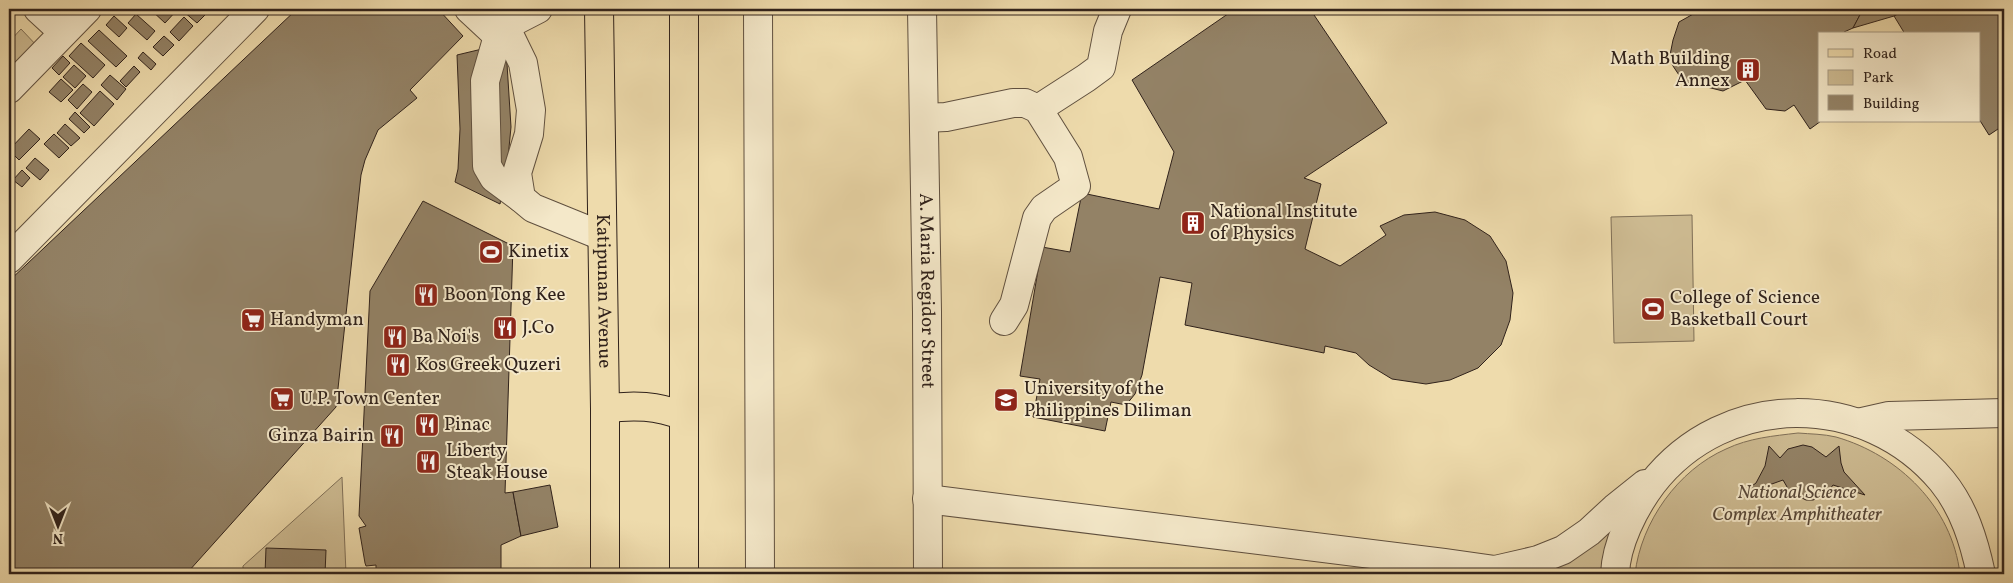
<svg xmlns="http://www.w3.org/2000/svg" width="2013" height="583" font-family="Vollkorn,serif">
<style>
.green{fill:#cebc93;stroke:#7f6f57}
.building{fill:#938266;stroke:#30221b}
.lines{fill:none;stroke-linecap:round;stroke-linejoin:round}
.minor-casing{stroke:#60503f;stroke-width:30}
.major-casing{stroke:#30221b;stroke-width:30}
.minor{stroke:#f4e8c9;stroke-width:28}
.major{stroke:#eedbac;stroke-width:28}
.labels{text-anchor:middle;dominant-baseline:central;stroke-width:4;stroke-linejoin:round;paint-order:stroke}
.poi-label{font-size:19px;fill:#30221b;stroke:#f4e8c9;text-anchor:start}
.street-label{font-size:19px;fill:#30221b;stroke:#f4e8c9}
.park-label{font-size:19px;font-style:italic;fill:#584839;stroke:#f4e8c9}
</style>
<rect width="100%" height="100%" fill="#eedbac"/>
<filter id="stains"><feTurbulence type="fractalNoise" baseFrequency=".004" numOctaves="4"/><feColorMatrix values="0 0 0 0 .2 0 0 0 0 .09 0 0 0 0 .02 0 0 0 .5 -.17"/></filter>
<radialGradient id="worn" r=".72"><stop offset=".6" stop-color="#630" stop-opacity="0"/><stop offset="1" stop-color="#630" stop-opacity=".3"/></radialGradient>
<g class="green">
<polygon points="21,29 38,47 14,70 9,65 9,42"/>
<polygon points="1692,215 1694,341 1614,343 1611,217"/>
<path d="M1798,433c12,1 26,1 38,4 63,18 116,70 124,137h-325c6,-52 43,-104 91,-125 23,-11 47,-13 72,-16z"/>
<polygon points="342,477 346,574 243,574 243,566"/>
<polygon points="1620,523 1604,574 1542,574 1536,569"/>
</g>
<g class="building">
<polygon points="150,9 178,9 165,23"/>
<polygon points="185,9 198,9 205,15 197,23 183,11"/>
<polygon points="297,9 438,9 463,36 410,90 417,98 378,130 365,160 361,175 336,407 188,572 188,574 9,574 9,281"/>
<polygon points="1235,9 1310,9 1387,123 1304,178 1321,184 1305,249 1340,266 1386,235 1380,226 1404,215 1435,212 1465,220 1490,236 1506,261 1513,293 1510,320 1501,345 1478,368 1450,380 1426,384 1392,379 1369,365 1356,353 1325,346 1324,353 1185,325 1192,283 1160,277 1142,375 1135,394 1126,405 1111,402 1105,431 1033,417 1040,379 1020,376 1042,247 1070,252 1082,193 1159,209 1174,152 1132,80"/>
<polygon points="1692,9 1861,9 1862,11 1853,28 1844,32 1845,34 1819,34 1819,121 1821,121 1810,129 1794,105 1785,111 1766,109 1745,80 1723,91 1683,81 1669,60 1673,40 1679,22 1695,13"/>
<polygon points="1906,9 2004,9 2004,125 1989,135 1979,119 1979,34 1905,34 1894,16"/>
<polygon points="1862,11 1903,11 1894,16 1853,28"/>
<polygon points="136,14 155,31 147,40 128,23"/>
<polygon points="114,16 127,28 119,37 106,25"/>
<polygon points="184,17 193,26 179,41 170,32"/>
<polygon points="99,30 127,56 116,67 88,41"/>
<polygon points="164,36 174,45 163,56 153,47"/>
<polygon points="81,43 105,65 93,78 69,56"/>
<polygon points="503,44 507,64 511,127 508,158 500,204 455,182 458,169 460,129 457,55"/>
<polygon points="143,52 156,64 151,70 138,58"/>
<polygon points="63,56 70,63 59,75 52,68"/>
<polygon points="74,65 86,76 75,88 63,77"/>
<polygon points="134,66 140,72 126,87 120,81"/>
<polygon points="110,75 126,89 117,100 101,85"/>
<polygon points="61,79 73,90 61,102 49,92"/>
<polygon points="83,84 92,92 77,109 68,100"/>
<polygon points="100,91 114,104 94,126 80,113"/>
<polygon points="75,112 90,127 84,133 69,119"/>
<polygon points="65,124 80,138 71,146 57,133"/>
<polygon points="29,129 40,139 19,160 9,150"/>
<polygon points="54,134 69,148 59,158 44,144"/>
<polygon points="35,158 49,170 40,180 26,168"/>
<polygon points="22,170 30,178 22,187 13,180"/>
<polygon points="423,201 513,246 505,493 513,492 521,536 501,545 501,574 376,574 376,565 366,566 365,563 359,528 366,526 359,516 370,291"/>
<polygon points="1803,445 1812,447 1826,457 1839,446 1841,463 1844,472 1865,495 1833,485 1825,496 1813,500 1806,500 1790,492 1783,480 1738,496 1756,483 1765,466 1769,446 1780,458 1788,449"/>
<polygon points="550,485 558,527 521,536 513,492"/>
<polygon points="266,548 326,550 325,574 265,574"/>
</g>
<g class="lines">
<defs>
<g id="minor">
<polyline points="38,9 63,32"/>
<polyline points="469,9 498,36"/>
<polyline points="758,9 760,574"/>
<path id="s1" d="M922,9l5,303 1,262"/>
<polyline points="505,26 523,63 531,110 529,134 517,173 521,198 533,208 602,236"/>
<polyline points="9,89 87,9"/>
<polyline points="1038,109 1086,78 1101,67 1108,31 1117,9"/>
<polyline points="924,118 946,117 1013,103 1025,103 1038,109 1068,157 1076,186 1044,208 1037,218 1014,305 1004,321"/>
<polyline points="521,198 494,178 487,166 485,81 498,36 505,26 538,9"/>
<polyline points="9,259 255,9"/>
<polyline points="1858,423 1889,416 2004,413"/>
<polyline points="927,499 1444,563 1495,570 1505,574"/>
<polyline points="1495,570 1538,560 1563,550 1589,532 1615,508 1645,484"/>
<path d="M1615,574c1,-30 19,-66 37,-90 73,-94 214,-94 290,-3 22,27 32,60 39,93"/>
</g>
<g id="major">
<path id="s2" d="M599,9l6,400v165"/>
<polyline points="684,9 684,574"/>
<path d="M605,409c29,-5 52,-3 79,7"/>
</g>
</defs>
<use href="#minor" class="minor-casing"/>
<use href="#major" class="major-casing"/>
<use href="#minor" class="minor"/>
<use href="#major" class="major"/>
</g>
<defs>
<symbol id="building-square" viewBox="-11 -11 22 22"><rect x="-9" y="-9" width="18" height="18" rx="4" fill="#8f2418" stroke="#f4e8c9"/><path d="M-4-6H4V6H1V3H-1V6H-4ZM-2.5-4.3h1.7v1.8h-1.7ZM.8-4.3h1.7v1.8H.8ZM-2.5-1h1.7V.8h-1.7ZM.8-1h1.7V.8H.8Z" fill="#fff"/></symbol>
<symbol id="stadium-square" viewBox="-11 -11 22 22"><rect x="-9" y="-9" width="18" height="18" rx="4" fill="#8f2418" stroke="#f4e8c9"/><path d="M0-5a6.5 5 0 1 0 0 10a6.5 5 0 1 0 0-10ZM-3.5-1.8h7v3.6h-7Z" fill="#fff"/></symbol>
<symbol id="restaurant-square" viewBox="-11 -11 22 22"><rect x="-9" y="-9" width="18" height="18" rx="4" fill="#8f2418" stroke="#f4e8c9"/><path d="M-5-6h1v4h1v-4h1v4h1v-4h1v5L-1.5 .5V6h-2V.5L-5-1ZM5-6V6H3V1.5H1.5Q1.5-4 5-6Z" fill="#fff"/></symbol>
<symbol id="supermarket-square" viewBox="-11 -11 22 22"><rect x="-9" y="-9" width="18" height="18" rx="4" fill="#8f2418" stroke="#f4e8c9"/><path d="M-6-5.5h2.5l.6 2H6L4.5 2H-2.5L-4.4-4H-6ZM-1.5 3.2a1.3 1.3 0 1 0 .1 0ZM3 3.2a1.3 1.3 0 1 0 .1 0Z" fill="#fff"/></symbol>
<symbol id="university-square" viewBox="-11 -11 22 22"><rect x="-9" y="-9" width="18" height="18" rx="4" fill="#8f2418" stroke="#f4e8c9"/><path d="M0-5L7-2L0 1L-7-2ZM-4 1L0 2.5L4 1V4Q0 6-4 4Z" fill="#fff"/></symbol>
</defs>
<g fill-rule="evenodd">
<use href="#building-square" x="1734" y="56" width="28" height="28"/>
<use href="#building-square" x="1179" y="209" width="28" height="28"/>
<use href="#stadium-square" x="477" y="238" width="28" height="28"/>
<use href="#restaurant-square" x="412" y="281" width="28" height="28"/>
<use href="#stadium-square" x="1639" y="295" width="28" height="28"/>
<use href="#supermarket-square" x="239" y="306" width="28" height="28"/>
<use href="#restaurant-square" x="491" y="314" width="28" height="28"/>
<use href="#restaurant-square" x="381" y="323" width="28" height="28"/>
<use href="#restaurant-square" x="384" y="351" width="28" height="28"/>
<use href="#supermarket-square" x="268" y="385" width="28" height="28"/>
<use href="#university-square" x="992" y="386" width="28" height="28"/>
<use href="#restaurant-square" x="413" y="411" width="28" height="28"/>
<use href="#restaurant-square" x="378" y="422" width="28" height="28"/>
<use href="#restaurant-square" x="414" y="448" width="28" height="28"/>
</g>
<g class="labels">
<g class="poi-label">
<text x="1730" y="59" text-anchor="end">Math Building<tspan x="1730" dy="22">Annex</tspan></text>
<text x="1210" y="212">National Institute<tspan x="1210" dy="22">of Physics</tspan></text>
<text x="508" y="252">Kinetix</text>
<text x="444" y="295">Boon Tong Kee</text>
<text x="1670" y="298">College of Science<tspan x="1670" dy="22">Basketball Court</tspan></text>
<text x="270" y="320">Handyman</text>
<text x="522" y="328">J.Co</text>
<text x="412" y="337">Ba Noi's</text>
<text x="416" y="365">Kos Greek Quzeri</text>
<text x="1024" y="389">University of the<tspan x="1024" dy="22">Philippines Diliman</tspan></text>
<text x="300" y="399">U.P. Town Center</text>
<text x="444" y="425">Pinac</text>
<text x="374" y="436" text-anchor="end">Ginza Bairin</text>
<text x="446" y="451">Liberty<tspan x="446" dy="22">Steak House</tspan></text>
</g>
<g class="street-label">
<text stroke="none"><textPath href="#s2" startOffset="282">Katipunan Avenue</textPath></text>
<text stroke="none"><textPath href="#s1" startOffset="282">A. Maria Regidor Street</textPath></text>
</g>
<g class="park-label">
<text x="1797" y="493">National Science<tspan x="1797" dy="22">Complex Amphitheater</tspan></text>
</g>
</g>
<rect width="2013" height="583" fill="none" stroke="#eedbac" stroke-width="30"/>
<rect x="10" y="10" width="1993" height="563" fill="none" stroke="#30221b" stroke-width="2.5"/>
<rect x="15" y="15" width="1983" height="553" fill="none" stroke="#30221b"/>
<rect x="1818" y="32" width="162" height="90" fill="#f4e8c9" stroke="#a69983"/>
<rect x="1828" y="49" width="25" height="8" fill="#eedbac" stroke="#a69983"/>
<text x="1863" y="58" font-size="15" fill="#30221b">Road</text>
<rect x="1828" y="70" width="25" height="15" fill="#cebc93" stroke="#a69983"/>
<text x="1863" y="82" font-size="15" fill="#30221b">Park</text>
<rect x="1828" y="95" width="25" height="15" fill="#938266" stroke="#a69983"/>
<text x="1863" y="108" font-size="15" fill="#30221b">Building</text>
<g transform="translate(58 526) rotate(180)" stroke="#f4e8c9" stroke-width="4" paint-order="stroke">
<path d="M0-4L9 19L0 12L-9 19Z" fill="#30221b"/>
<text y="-8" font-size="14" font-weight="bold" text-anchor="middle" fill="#30221b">N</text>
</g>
<rect width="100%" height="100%" filter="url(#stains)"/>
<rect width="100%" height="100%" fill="url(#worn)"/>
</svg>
